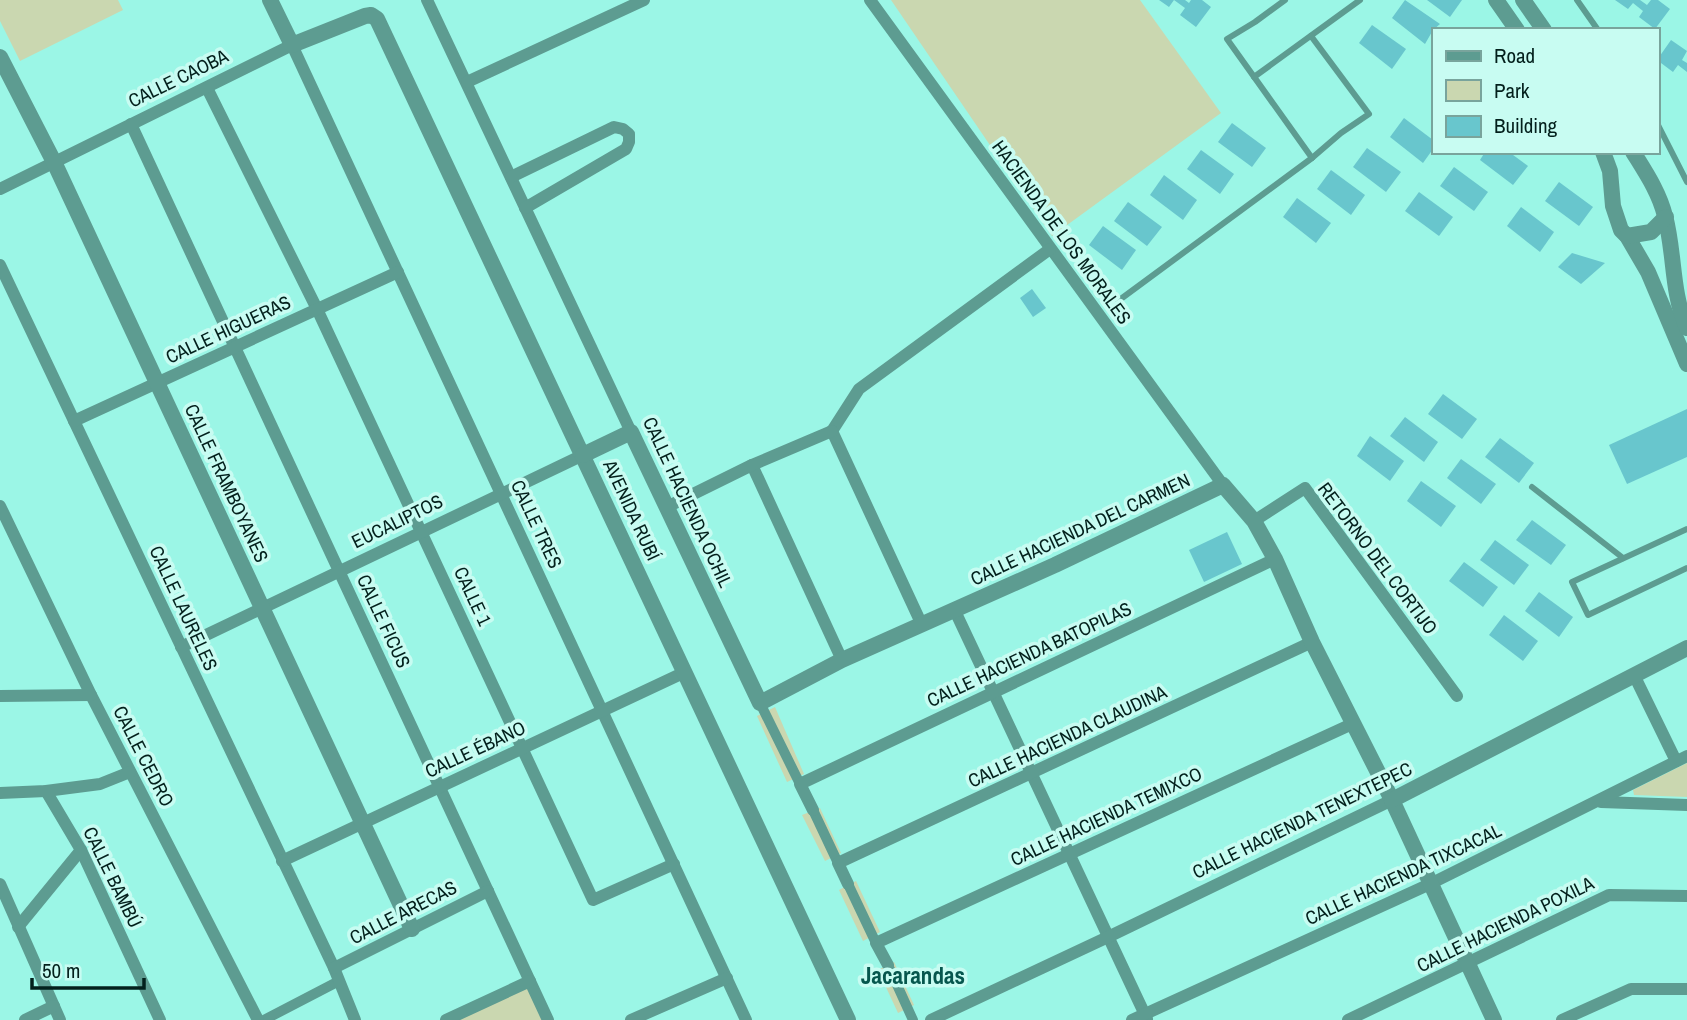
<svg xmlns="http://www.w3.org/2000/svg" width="1687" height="1020" font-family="'Archivo Narrow',sans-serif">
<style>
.green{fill:#cad7b0}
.building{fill:#68c6cd}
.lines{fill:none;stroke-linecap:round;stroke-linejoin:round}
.service{stroke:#5d9c91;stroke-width:6}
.pedestrian{stroke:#5d9c91;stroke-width:10}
.minor{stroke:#5d9c91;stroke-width:12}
.tertiary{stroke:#5d9c91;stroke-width:16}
.labels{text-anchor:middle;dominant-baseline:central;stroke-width:7;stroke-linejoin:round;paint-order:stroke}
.street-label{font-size:19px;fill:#03201c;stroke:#c8fcf2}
.quarter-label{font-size:23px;font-weight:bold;fill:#06574e;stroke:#c8fcf2}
</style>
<rect width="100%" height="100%" fill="#9bf6e6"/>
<g class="green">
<polygon points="0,0 118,0 123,10 20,61 0,21"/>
<polygon points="891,0 1140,0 1221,113 1052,236"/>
<polygon points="775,707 804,774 787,782 757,716"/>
<polygon points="1687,763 1687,797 1634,795 1633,790"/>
<polygon points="820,808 841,853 825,861 802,815"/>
<polygon points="856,881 880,932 863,941 839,890"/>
<polygon points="894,962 914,1005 898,1013 878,970"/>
<polygon points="530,981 548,1020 446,1020"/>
</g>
<g class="building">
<polygon points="1159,0 1185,0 1189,3 1191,0 1202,0 1211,7 1196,27 1180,15 1185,8 1174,0 1169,7"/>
<polygon points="1405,0 1440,24 1433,30 1425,44 1392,18"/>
<polygon points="1427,0 1462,0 1450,17"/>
<polygon points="1615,0 1640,0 1647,5 1651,0 1658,0 1670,9 1655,29 1639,17 1643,11 1633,3 1628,9"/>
<polygon points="1372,25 1406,49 1392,69 1359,43"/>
<polygon points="1671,40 1687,51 1682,60 1687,63 1687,72 1678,65 1673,72 1657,60"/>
<polygon points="1404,118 1433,140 1433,149 1423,163 1390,137"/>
<polygon points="1232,123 1266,148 1252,167 1218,142"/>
<polygon points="1367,148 1401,172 1386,192 1353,167"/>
<polygon points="1201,150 1234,174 1220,194 1187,169"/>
<polygon points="1485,152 1509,152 1528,166 1513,185 1480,160"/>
<polygon points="1454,167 1488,192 1474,211 1440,186"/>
<polygon points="1331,170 1365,195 1351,215 1317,189"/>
<polygon points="1164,175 1197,200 1183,220 1150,195"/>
<polygon points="1559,182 1593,207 1579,226 1545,201"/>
<polygon points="1419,192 1453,217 1439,236 1405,211"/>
<polygon points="1297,198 1331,223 1316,243 1283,217"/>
<polygon points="1128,202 1162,227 1147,246 1114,221"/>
<polygon points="1521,207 1554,232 1540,252 1507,226"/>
<polygon points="1103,226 1136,250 1122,270 1089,245"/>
<polygon points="1572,253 1605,263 1581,284 1558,267"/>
<polygon points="1032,289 1046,308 1033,317 1020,298"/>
<polygon points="1443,394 1477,419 1462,439 1428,414"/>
<polygon points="1687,409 1687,457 1627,484 1609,445"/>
<polygon points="1405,417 1438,442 1424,462 1390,436"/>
<polygon points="1370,436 1404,461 1390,481 1357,456"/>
<polygon points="1500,438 1534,463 1519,483 1485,457"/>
<polygon points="1461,459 1496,484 1481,504 1447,478"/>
<polygon points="1421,481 1456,506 1441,527 1407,501"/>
<polygon points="1532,520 1566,545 1551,565 1516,540"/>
<polygon points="1227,532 1242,564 1204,582 1189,550"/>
<polygon points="1495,540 1529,565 1514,585 1480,560"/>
<polygon points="1464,562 1498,587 1483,607 1449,581"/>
<polygon points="1539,592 1573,617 1559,637 1525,611"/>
<polygon points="1504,615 1538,641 1523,661 1489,635"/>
</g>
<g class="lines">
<g class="service">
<polyline points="1285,0 1255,22 1227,39 1312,158"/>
<polyline points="1577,0 1598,30"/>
<polyline points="1254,77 1360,0"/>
<polyline points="1657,123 1687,182"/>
<polyline points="1118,301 1312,158 1341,133 1369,114 1311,36"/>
<polyline points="1532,487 1623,558"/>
<polyline points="1687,529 1572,582 1588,615 1687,568"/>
</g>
<g class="pedestrian">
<polyline points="760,703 800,784"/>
<polyline points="813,810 838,863"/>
<polyline points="848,884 876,943"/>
<polyline points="888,965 913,1020"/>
<polyline points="264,1020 339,981"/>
</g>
<g class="minor">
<polyline points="427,0 631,432"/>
<polyline points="870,0 1223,485"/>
<polyline points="467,82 644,0"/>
<polyline points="207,88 317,309 593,900 674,864"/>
<polyline points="131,124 548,1020"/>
<polyline points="511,177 614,127 623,129 629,134 629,142 626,149 525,208"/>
<polyline points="0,189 292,45 746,1020"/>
<polyline points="0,265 334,968 355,1020"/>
<polyline points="74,421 398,272"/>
<polyline points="832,431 859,389 1050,249"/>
<polyline points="832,431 922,625"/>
<polyline points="752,465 842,660"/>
<polyline points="0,506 91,695 258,1020"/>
<polyline points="667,507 752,465 832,431"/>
<polyline points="1254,521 1305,488 1457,696"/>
<polyline points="955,611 1147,1019"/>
<polyline points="181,647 583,455"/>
<polyline points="1634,675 1676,761"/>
<polyline points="0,696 91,695"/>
<polyline points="46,791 81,850 160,1020"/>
<polyline points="0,793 46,791 100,784 130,772"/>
<polyline points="1601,802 1687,805"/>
<polyline points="813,810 800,784 1275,559"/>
<polyline points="282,861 683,673"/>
<polyline points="0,884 60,1020"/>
<polyline points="848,884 838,863 1312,642"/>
<polyline points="18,927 81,850"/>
<polyline points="888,965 876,943 1352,724"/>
<polyline points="334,968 488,891"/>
<polyline points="25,1020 54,1006"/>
<polyline points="446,1020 530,981"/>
<polyline points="631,1020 727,978"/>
<polyline points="931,1020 1108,937 1392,800"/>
<polyline points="1132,1020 1430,884 1687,756"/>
<polyline points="1348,1020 1609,895 1687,896"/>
<polyline points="1562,1020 1631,989 1687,989"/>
</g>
<g class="tertiary">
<polyline points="270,0 292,45 365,16 371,15 377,19 848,1020"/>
<polyline points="1496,0 1517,30"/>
<polyline points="1523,0 1544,30"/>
<polyline points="0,57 54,162 412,929"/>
<polyline points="1603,152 1610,171 1613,206 1621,230 1627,236 1648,272 1687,364"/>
<path d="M1633,152c13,21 26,40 32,64 10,37 6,76 22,112"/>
<polyline points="1627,236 1651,232 1666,217"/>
<polyline points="583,455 631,432 760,703 842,660 1055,565 1223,485 1254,521 1275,559 1312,642 1392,800 1494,1020"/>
<polyline points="1392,800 1687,648"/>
</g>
</g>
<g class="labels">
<g class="street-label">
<text transform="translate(178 78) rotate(-26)">CALLE CAOBA</text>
<text transform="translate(1062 232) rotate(54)">HACIENDA DE LOS MORALES</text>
<text transform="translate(228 329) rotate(-25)">CALLE HIGUERAS</text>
<text transform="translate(227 483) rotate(65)">CALLE FRAMBOYANES</text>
<text transform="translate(688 502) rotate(65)">CALLE HACIENDA OCHIL</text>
<text transform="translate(632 510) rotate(65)">AVENIDA RUBÍ</text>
<text transform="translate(397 521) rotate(-26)">EUCALIPTOS</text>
<text transform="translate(537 524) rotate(65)">CALLE TRES</text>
<text transform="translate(1080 529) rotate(-25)">CALLE HACIENDA DEL CARMEN</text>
<text transform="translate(1378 558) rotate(53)">RETORNO DEL CORTIJO</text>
<text transform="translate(473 596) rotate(65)">CALLE 1</text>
<text transform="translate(184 608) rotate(65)">CALLE LAURELES</text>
<text transform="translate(384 621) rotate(65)">CALLE FICUS</text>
<text transform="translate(1029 654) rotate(-25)">CALLE HACIENDA BATOPILAS</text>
<text transform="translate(1067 736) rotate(-25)">CALLE HACIENDA CLAUDINA</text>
<text transform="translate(475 749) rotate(-25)">CALLE ÉBANO</text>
<text transform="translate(144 756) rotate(63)">CALLE CEDRO</text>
<text transform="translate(1106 816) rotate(-25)">CALLE HACIENDA TEMIXCO</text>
<text transform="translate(1302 820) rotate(-26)">CALLE HACIENDA TENEXTEPEC</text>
<text transform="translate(1403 874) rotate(-25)">CALLE HACIENDA TIXCACAL</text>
<text transform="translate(113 877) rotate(64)">CALLE BAMBÚ</text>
<text transform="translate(403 912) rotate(-27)">CALLE ARECAS</text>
<text transform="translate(1505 924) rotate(-26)">CALLE HACIENDA POXILA</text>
</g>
<g class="quarter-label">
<text x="913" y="975">Jacarandas</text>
</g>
</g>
<rect x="1432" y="28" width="228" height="126" fill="#c8fcf2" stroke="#79a49c" stroke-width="2"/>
<rect x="1446" y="51" width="35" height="10" fill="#5d9c91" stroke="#79a49c" stroke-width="2"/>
<text x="1494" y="63" font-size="21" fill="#03201c">Road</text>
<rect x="1446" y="80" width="35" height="21" fill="#cad7b0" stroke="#79a49c" stroke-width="2"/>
<text x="1494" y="98" font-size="21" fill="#03201c">Park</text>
<rect x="1446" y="116" width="35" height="21" fill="#68c6cd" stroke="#79a49c" stroke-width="2"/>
<text x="1494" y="133" font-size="21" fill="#03201c">Building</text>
<path d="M32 978v10h112v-10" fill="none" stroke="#03201c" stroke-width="3.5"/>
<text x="42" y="978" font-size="21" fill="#03201c" stroke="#c8fcf2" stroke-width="5" paint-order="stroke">50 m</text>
</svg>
